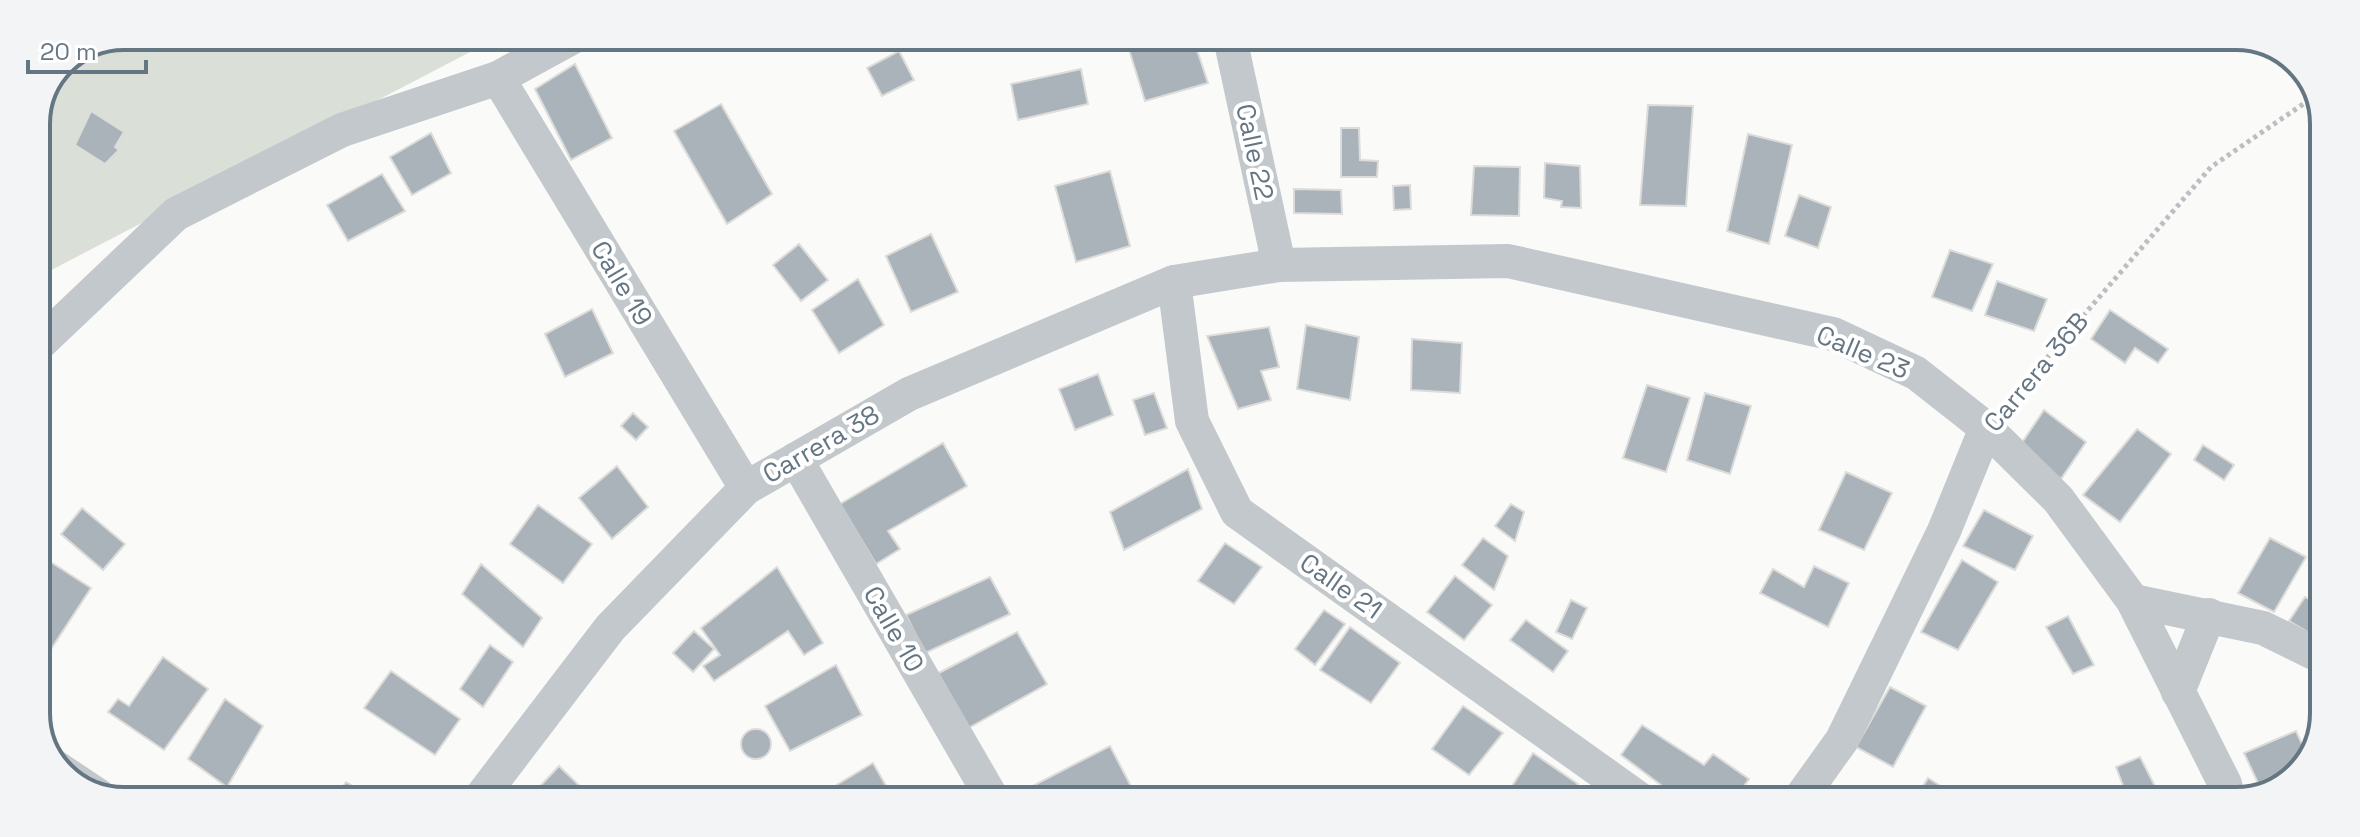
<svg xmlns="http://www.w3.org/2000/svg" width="2360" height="837" font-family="'Space Grotesk',sans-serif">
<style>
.green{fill:#dadfd7}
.building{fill:#aab3b9;stroke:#dcdcda;stroke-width:2}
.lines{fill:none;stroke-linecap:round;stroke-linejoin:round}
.path{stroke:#bbbfc2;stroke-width:5;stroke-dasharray:4 4;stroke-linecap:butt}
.street{stroke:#c3c8cc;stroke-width:34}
.labels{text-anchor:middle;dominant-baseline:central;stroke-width:8;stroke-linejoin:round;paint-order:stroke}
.street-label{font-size:26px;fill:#657683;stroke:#fff}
.rim{fill:none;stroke:#657683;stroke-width:4}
</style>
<rect width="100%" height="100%" fill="#fafaf8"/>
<polygon class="green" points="124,36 499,37 36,278 36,118 62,61"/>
<g class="building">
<polygon points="1168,38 1170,44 1193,38 1208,83 1145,101 1126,40"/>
<polygon points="899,51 914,80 882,96 867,68"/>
<polygon points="575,64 612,138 571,160 535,89"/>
<polygon points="1081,69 1088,104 1018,120 1011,84"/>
<polygon points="721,104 772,194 727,224 674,131"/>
<polygon points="1648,105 1693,106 1686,206 1640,205"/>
<polygon points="91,111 124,132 115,147 119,150 105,164 75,145"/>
<polygon points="1341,128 1359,128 1360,160 1378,161 1377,177 1341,177"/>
<polygon points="431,133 451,173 412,195 390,157"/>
<polygon points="1748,134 1792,145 1769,244 1727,231"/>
<polygon points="1545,163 1580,166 1581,208 1561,207 1562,201 1544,198"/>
<polygon points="1474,166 1520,167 1519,216 1471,215"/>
<polygon points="1110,171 1130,246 1076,262 1055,186"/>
<polygon points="382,174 405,211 348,241 327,205"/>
<polygon points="1410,185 1411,209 1394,210 1393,186"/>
<polygon points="1294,189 1341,190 1342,214 1294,213"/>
<polygon points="1799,195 1831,207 1818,248 1785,236"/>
<polygon points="931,234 958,292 911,312 886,256"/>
<polygon points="799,244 828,280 801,301 773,265"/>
<polygon points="1950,250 1993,264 1972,311 1932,297"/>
<polygon points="858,279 884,325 839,353 812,310"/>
<polygon points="1997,281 2047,299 2034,331 1985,315"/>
<polygon points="592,309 613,353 565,377 545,334"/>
<polygon points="2110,310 2168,349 2158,363 2135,348 2125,363 2091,339"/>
<polygon points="1306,325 1359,337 1350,400 1297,389"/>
<polygon points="1269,327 1279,367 1261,371 1271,400 1238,409 1207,336"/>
<polygon points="1412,339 1462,343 1460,393 1411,390"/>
<polygon points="1098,374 1113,415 1075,430 1059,389"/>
<polygon points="1647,385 1690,398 1666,472 1623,458"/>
<polygon points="1154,393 1167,428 1145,435 1133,400"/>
<polygon points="1705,393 1751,406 1730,474 1687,460"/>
<polygon points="2044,410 2086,442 2061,479 2019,447"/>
<polygon points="633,413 648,427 636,440 621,426"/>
<polygon points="2137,429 2171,454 2120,522 2083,495"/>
<polygon points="943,443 967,486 888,531 900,549 876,564 840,504"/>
<polygon points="2203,445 2234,465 2224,480 2194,460"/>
<polygon points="617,466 648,507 612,539 579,498"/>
<polygon points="1188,469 1202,509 1124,550 1110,512"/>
<polygon points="1846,472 1892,493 1864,550 1819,530"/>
<polygon points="1511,504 1524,512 1515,541 1495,526"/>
<polygon points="538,505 592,544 563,583 510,544"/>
<polygon points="82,508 125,544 103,570 61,534"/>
<polygon points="1984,510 2033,536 2015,570 1963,546"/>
<polygon points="1483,538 1508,556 1494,590 1462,565"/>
<polygon points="2270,538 2306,557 2274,612 2238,593"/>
<polygon points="1225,543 1262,567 1234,604 1198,581"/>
<polygon points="46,559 91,588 51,649 36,639 36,573"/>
<polygon points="1962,560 1998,582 1958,650 1921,632"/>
<polygon points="481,564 542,618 523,647 462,594"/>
<polygon points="1814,566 1849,583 1828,627 1760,593 1773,569 1804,587"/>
<polygon points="777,567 823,643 804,655 788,631 714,681 703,666 720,655 701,628"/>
<polygon points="1455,576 1492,605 1464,640 1427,612"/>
<polygon points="990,577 1010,614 925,653 906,615"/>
<polygon points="2305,597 2320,606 2320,639 2289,621"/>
<polygon points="1571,600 1587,608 1572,639 1556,632"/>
<polygon points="1324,610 1345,624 1315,665 1295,649"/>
<polygon points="2068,616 2094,665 2073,674 2046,627"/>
<polygon points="1526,620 1568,651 1553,672 1510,640"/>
<polygon points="1350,627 1400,663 1371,703 1320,670"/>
<polygon points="694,631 714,649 693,672 673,653"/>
<polygon points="1017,632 1047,684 965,730 935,675"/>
<polygon points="490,645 513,662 483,707 460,689"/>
<polygon points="163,657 208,689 164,750 108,712 118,699 129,706"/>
<polygon points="836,665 862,715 790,751 765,706"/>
<polygon points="391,671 460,719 435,755 364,708"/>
<polygon points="1890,687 1926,706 1893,767 1856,747"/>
<polygon points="225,699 263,726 227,787 188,759"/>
<polygon points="1463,706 1503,733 1469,775 1432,749"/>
<polygon points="1642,725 1704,765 1713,754 1749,779 1734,800 1681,800 1621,755"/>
<circle cx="756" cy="744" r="15"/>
<polygon points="2296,731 2308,757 2302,765 2258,783 2244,753"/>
<polygon points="1110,746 1133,790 1116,799 1019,798 1017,794"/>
<polygon points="1533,753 1578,784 1568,800 1514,799 1507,794"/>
<polygon points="2140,757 2161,798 2129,801 2116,767"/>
<polygon points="873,763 893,798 815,798"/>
<polygon points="559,766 588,794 585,798 530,797"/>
<polygon points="2295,775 2289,783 2264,792 2263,788"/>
<polygon points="1928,778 1947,790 1941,800 1922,788"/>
<polygon points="346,782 371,797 336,797"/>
</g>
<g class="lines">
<polyline class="path" points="2010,401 2211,167 2315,96"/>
<g class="street">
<polyline points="1230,38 1279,265"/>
<polyline points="498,78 746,488"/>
<polyline points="1174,282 1192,421 1237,512 1641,800"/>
<polyline points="38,345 176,214 342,130 498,78 573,37"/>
<polyline points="796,459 992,798"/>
<polyline points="2133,601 2263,628 2320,656"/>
<polyline points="2178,692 2209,615"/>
<polyline points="54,766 99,796"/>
<polyline points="481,797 610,628 746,488 909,394 1174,282 1279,265 1508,261 1833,334 1916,373 1986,428 2058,499 2133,601 2225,784 2229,801"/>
<polyline points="1799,800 1842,740 1944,531 1986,428"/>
</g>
</g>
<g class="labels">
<g class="street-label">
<text transform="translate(1255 152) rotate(78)">Calle 22</text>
<text transform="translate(622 283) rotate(59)">Calle 19</text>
<text transform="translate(1863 352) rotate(23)">Calle 23</text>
<text transform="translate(2036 372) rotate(-50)">Carrera 36B</text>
<text transform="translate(821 444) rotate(-30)">Carrera 38</text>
<text transform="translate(1341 586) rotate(35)">Calle 21</text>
<text transform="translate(894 629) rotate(60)">Calle 10</text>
</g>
</g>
<path d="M0 0H2360V837H0ZM124 50H2236A74 74 0 0 1 2310 124V713A74 74 0 0 1 2236 787H124A74 74 0 0 1 50 713V124A74 74 0 0 1 124 50Z" fill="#f3f4f5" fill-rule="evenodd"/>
<path class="rim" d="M124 50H2236A74 74 0 0 1 2310 124V713A74 74 0 0 1 2236 787H124A74 74 0 0 1 50 713V124A74 74 0 0 1 124 50Z"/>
<path d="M28 60v12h118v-12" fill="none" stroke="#657683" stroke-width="4"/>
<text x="40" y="60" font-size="24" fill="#657683" stroke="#ffffff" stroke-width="6" paint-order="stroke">20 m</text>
</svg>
